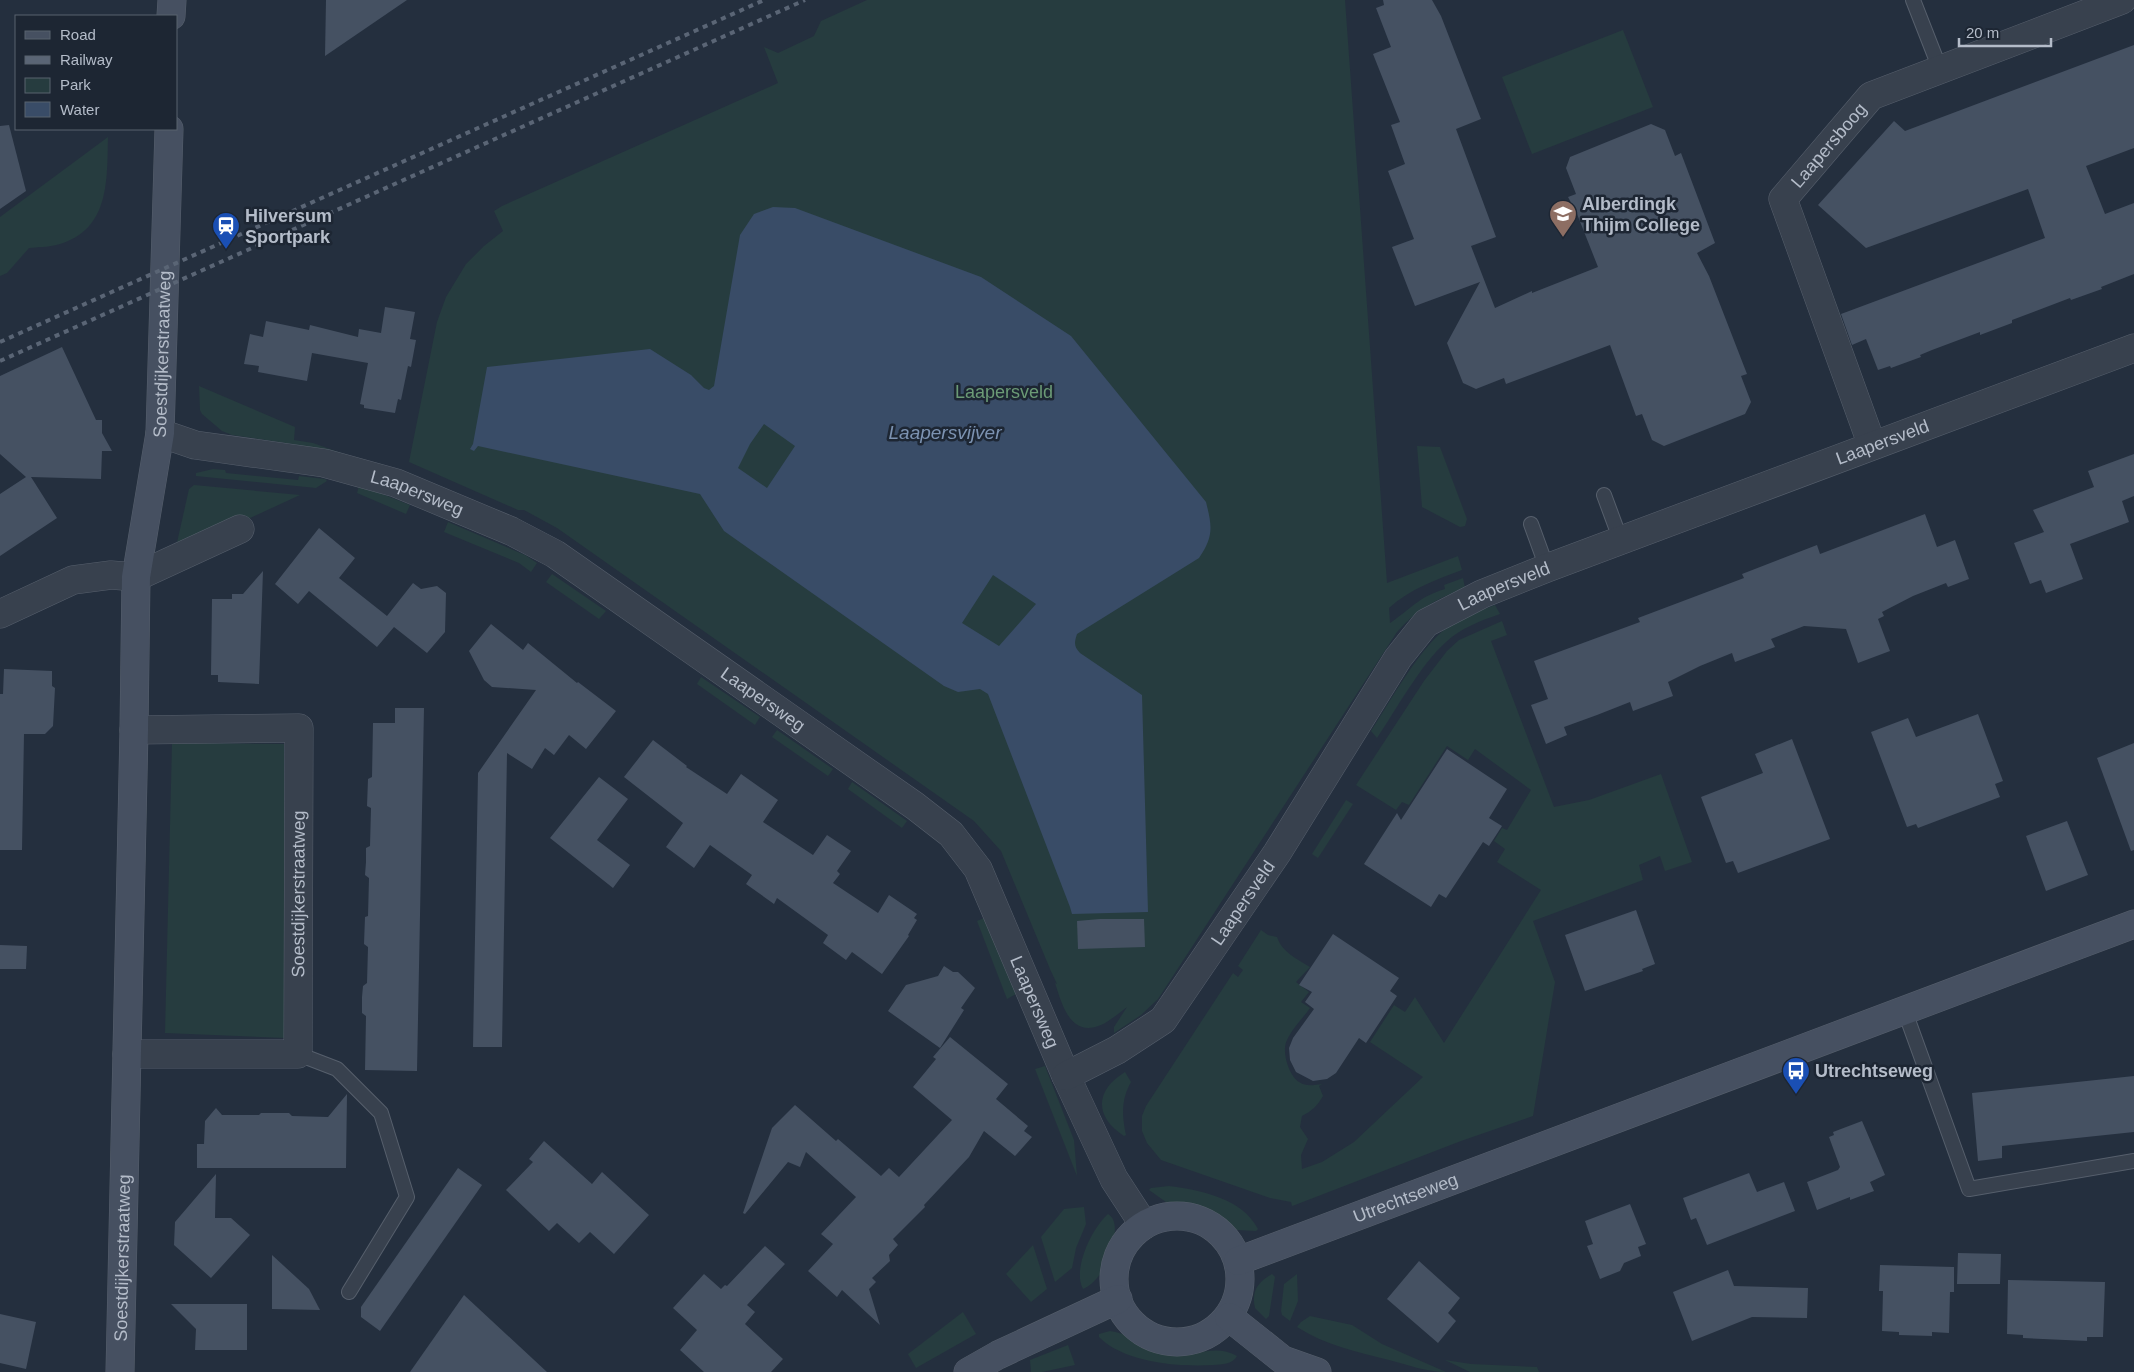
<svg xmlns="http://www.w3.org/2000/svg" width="2134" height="1372" font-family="Helvetica,sans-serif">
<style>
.green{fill:#263c3f}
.water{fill:#394c67;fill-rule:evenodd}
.building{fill:#455162}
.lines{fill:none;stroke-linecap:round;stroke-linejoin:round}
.lane-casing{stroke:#565f6c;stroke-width:16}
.street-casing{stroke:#565f6c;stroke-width:29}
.secondary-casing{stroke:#565f6c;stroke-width:29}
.lane{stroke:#38414e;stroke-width:14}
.street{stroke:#38414e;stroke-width:28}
.secondary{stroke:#465061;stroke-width:28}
.rail{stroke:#5a6575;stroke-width:4;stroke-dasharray:5 5;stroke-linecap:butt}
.labels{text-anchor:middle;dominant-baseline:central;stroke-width:5;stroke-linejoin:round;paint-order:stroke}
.street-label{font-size:18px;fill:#b4bcc9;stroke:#1d2633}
.poi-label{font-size:18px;font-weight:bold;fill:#b4bcc9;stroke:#1d2633;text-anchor:start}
.park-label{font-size:18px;fill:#6b9a76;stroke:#1d2633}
.water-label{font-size:19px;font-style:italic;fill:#7c92b1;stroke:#1d2633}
</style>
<rect width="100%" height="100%" fill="#242f3e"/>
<g class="green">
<path d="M867,0h478l42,583 71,-27 4,14c-27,10 -52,19 -73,38l1,15c21,-14 28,-26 55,-34l-1,-4 19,-7 2,10c-27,10 -49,22 -68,44l-239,367 -17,16 -27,18v-6l13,-20c-8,6 -17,14 -26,18 -31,13 -39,-21 -46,-42l2,1 -7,-15 -49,-118 -27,-30 -417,-293 -33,-18h-6l-109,-48 28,-140 9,-25 20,-33 18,-18 19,-15 -9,-20 8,-5 276,-123 -14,-36 14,6 36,-17 7,-15z"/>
<polygon points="1623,30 1653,107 1532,154 1502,77"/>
<path d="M108,137c-1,41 2,90 -45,106 -10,4 -23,4 -34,5l-22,25 -7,3v-59z"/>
<polygon points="199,386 295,427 294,440 313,443 352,457 292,444 232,435 222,431 202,414 200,410"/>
<polygon points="1417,446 1440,447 1467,519 1465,526 1460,527 1422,507"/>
<polygon points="213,469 225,470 226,473 298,480 299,476 325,479 327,481 316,488 196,476 196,473"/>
<polygon points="194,485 300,495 222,531 176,547 189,489"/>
<polygon points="359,486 372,490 410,505 406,514 357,493"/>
<polygon points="448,522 525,555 537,563 531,572 519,563 444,532"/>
<polygon points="552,574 606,611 599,619 546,582"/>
<path d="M1495,605l5,9c-20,7 -39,14 -54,28 -25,22 -50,68 -69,96l-6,-7c21,-32 50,-87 81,-107 13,-9 28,-13 43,-19z"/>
<path d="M1502,621l5,14 -16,6 63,166 35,-7 72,-26 31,88 -27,9 -5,-15 -21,9 4,15 -110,41 22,61 -22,134 -72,25 -166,64 -3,1 -1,-4 -21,-4 -109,-38 -14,-17 -5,-12v-15l4,-10 87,-133 5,4 5,-7 -5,-4 23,-36 7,5 9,2c5,15 20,22 33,30l-14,15 13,10 -8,10 9,6c-7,10 -18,21 -23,32 -6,11 2,36 12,42 7,5 15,3 23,2l-3,2 4,10c-6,10 -11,15 -21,20l-2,11 8,12 -7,16 1,14 20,-7 32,-20 69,-65 -53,-35 24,-37 11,7 10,-15 29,46 97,-153 -44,-28 8,-13 -11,-8 8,-13 5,2 24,-40 -56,-41 -7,11 -21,-14 -38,59 -7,-3 -6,8 -40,-25 68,-104 23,-30 12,-11z"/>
<polygon points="701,677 760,717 755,725 697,684"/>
<polygon points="777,730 833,769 828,776 772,737"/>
<polygon points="172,743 284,744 286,1038 165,1033"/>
<polygon points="852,782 907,821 902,828 848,789"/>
<polygon points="1346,800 1353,804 1318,858 1312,854"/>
<polygon points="984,918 1016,994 1007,999 977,921"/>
<polygon points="1045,1066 1074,1140 1077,1176 1035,1069"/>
<path d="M1125,1072l6,10c-10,18 -9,33 -5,53l-2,1c-29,-19 -30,-45 1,-64z"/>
<path d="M1169,1186c31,4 73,12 89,43l-2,2 -19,-1 -38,-20 -33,-8 -17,-12 2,-2z"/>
<polygon points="1084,1207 1086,1224 1076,1248 1072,1268 1055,1282 1041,1237 1064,1209"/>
<path d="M1108,1214c16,9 0,48 -7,59 -5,7 -11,13 -18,16 -11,-20 9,-61 25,-75z"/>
<polygon points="1033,1245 1047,1289 1031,1302 1006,1274"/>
<path d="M1272,1274l3,3 -6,39 -3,3 -11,-11c-4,-17 3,-26 17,-34z"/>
<polygon points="1297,1274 1298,1301 1290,1321 1282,1315 1281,1311 1284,1284"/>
<polygon points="963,1312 976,1334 916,1368 908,1354"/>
<path d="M1310,1316l42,9 30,19 64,28c-20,0 -37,-7 -57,-12 -32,-8 -64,-15 -92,-33l4,-5z"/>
<path d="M1110,1331c23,3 37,21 62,24 22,2 44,-12 65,1 -5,9 -15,8 -24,9 -35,2 -88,-2 -114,-28v-3z"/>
<polygon points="1068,1345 1075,1365 1042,1372 1031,1372 1030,1360"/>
<polygon points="1445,1360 1471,1364 1537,1367 1539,1372 1470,1372"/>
</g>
<path class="water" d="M773,207l22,1 186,69 90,59 135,166c6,24 8,34 -7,56l-122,76c-3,9 -3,13 3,19l62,42 6,217 -76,2 -2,-7 -82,-213 -8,-5 -22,3 -14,-6 -220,-155 -24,-37 -222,-48 -4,5 -4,-2 3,-5 14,-77 163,-18 41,26 13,13 5,2 5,-4 26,-151 14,-21zM764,424l31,22 -28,42 -29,-20 12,-24zM993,575l43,29 -37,42 -37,-23z"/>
<g class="building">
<polygon points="326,0 407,0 325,56"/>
<polygon points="1383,0 1432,0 1441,16 1481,119 1456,129 1496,237 1471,246 1495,308 1532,291 1532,293 1598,267 1577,214 1568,197 1576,194 1566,168 1570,157 1651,124 1665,130 1675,156 1681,153 1715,243 1697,253 1709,276 1747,374 1741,376 1751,402 1745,414 1664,446 1652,440 1642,414 1636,416 1610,345 1506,384 1504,378 1476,389 1463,383 1447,343 1480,282 1415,306 1392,247 1414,239 1388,171 1405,164 1391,125 1400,122 1373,54 1391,47 1376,8 1384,5"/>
<polygon points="2134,45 2134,148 2086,166 2105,214 2134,203 2134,274 2101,287 2102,289 2071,300 2070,298 2012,320 2012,323 1980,335 1980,332 1932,350 1920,355 1921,357 1891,368 1890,366 1878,370 1866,339 1852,345 1841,314 2045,238 2028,189 1866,248 1818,205 1894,121 1905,131"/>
<polygon points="9,125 26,191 0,209 0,126"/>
<polygon points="385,307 415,312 410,339 416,340 411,367 408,366 401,400 398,399 395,413 364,408 364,405 360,404 368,363 312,353 307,381 258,372 259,366 244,364 250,334 263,337 266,321 309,330 310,325 358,337 359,329 381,333"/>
<polygon points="62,347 96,420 102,420 102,433 112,451 102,451 101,479 31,477 57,518 0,556 0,494 26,477 0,454 0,376"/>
<polygon points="2134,454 2134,496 2122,501 2129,522 2070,544 2083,579 2046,593 2041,580 2030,584 2014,543 2044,532 2033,510 2094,487 2088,471"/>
<polygon points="1925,514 1937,547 1955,540 1969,579 1948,587 1946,583 1913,596 1882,612 1884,616 1878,619 1890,651 1858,663 1846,629 1804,626 1771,639 1775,647 1735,662 1732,653 1700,666 1668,682 1673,696 1633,711 1630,702 1597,715 1564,727 1567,735 1546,744 1531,705 1548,699 1534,661 1640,622 1638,618 1744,578 1742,574 1817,545 1820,554"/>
<polygon points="319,528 355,558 339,578 387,616 413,583 421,589 437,586 446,593 445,632 427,653 394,627 377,647 309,591 298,604 275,584"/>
<polygon points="263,571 259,684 218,682 218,675 211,675 212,599 232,599 232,594 243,594"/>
<polygon points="491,624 523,650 528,643 577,683 578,682 616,711 586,749 569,735 554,755 545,748 532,769 507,753 502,1047 473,1047 478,773 536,690 492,687 484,680 469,651"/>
<polygon points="4,669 52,671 52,686 55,688 53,726 45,734 24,734 22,850 0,850 0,694 3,694"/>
<polygon points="395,708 424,708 417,1071 365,1070 366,1016 362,1013 362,997 363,986 367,983 368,947 364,944 365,917 368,916 369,878 365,875 366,862 366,848 370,846 371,808 367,806 368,779 372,777 373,723 395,723"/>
<polygon points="1978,714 2003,781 1995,784 2000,797 1918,828 1916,824 1907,827 1871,732 1908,718 1916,737"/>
<polygon points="1792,739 1830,839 1738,873 1733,861 1726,863 1701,797 1763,773 1755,754"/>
<polygon points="653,740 687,766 686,767 727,794 741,774 778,800 763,822 813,855 827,835 851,851 837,871 840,874 833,883 878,913 889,895 917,914 914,918 917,920 908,935 909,936 882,974 852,952 846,960 823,943 828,935 777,898 774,904 746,884 752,875 710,845 694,868 666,847 683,823 624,777"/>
<polygon points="2134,743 2134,850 2131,851 2097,758"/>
<polygon points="1447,749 1507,789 1489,818 1502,826 1489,846 1483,842 1446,898 1439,894 1431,907 1364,864 1397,813 1401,820"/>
<polygon points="599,777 628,799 597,840 630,865 613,888 550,838"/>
<polygon points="2067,821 2088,875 2046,891 2026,836"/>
<polygon points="1636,910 1655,964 1642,969 1643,971 1585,991 1565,935"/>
<polygon points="1100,919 1144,919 1145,947 1078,949 1077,921"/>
<polygon points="1333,934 1399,978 1390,991 1397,996 1366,1043 1359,1038 1336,1073 1327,1079 1313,1081 1296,1072 1290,1060 1289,1048 1293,1038 1314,1009 1305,1002 1312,992 1299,985"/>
<polygon points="0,945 27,946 26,969 0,969"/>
<polygon points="944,966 953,972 958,972 975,988 961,1008 964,1010 940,1048 888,1011 906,985 938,976"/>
<polygon points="950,1037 1008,1084 996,1099 1028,1126 1024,1131 1032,1137 1015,1156 984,1131 969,1157 924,1205 925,1207 893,1239 898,1245 889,1255 890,1261 872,1278 876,1282 869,1289 880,1325 842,1290 837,1297 808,1271 833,1244 821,1234 856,1197 806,1152 800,1167 788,1162 745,1214 743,1213 772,1128 795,1105 836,1141 838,1139 881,1176 889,1168 899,1177 952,1120 913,1087 936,1059 933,1057"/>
<polygon points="2134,1076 2134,1132 2002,1146 2002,1158 1978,1161 1972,1093"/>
<polygon points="347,1094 346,1168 197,1168 197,1144 204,1144 205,1121 216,1108 222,1115 259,1115 261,1113 289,1113 292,1116 328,1117"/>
<polygon points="1862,1121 1885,1175 1870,1182 1874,1191 1850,1200 1850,1197 1817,1210 1807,1182 1838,1170 1840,1167 1829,1137 1834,1135 1833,1132"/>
<polygon points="544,1141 592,1184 602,1172 649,1215 614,1254 590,1232 579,1243 557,1223 549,1231 506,1190 533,1162 529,1159"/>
<polygon points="458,1168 482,1185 380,1331 361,1317 361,1307"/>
<polygon points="1749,1173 1757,1192 1784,1182 1795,1211 1707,1245 1696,1218 1691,1220 1683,1198"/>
<polygon points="216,1174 215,1218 231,1218 250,1235 211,1278 174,1245 175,1222"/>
<polygon points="1630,1204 1646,1244 1638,1247 1641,1256 1624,1263 1620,1271 1600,1279 1587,1246 1593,1244 1585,1221"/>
<polygon points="765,1246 785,1264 747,1305 755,1312 745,1324 783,1359 771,1372 704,1372 680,1350 697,1330 673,1308 704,1274 721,1289 725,1285 727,1286"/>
<polygon points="1958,1253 2001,1254 2000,1284 1957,1284"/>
<polygon points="272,1255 309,1289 320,1310 272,1309"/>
<polygon points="1419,1261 1460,1298 1448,1313 1456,1321 1438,1343 1387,1299"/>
<polygon points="1880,1265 1954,1267 1954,1292 1950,1292 1949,1333 1932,1332 1932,1336 1899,1335 1899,1332 1882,1331 1883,1291 1879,1291"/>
<polygon points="1728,1270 1734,1286 1808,1288 1807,1318 1752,1317 1692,1341 1673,1292"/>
<polygon points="2008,1280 2105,1282 2103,1337 2087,1337 2087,1341 2023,1338 2023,1335 2007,1334"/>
<polygon points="464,1295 547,1372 410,1372"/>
<polygon points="171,1304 247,1304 247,1350 195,1350 196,1329"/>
<polygon points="0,1314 36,1322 26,1369 0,1363"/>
</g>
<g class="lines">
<defs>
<g id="lane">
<polyline points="1913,0 1940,69"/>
<polyline points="1604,495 1621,541"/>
<polyline points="1531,524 1547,568"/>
<polyline points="1904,1009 1969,1189 2134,1161"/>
<polyline points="298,1054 337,1069 381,1113 407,1197 349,1292"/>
</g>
<g id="street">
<path id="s1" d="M160,433l35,12 129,18 72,20 115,48 44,23 360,252 36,28 27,35 88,207 48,103 30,46"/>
<path id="s2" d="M1872,445l-89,-246 88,-103 251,-96"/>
<polyline points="0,614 73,580 111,575 136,577 240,529"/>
<path id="s3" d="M127,1054h171l1,-326 -165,2"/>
<path id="s4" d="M1066,1076l51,-26 46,-30 114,-167 121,-195 28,-35 56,-29 65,-26 587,-220"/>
</g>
<g id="secondary">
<polyline points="171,16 172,0"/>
<circle cx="1177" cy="1279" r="63"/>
<path id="s5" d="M1238,1261l896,-337"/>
<polyline points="1229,1317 1283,1360 1317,1372"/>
<path id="s6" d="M120,1372l14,-642 2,-153 24,-144 9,-304"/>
<polyline points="968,1372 998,1355 1118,1299"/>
</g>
</defs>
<use href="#lane" class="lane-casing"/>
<use href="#street" class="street-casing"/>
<use href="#secondary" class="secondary-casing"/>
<use href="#lane" class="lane"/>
<use href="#street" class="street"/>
<use href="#secondary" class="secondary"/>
<g class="rail">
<polyline points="0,342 764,0"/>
<polyline points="0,361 805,0"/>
</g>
</g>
<defs>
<symbol id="school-pin" viewBox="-11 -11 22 30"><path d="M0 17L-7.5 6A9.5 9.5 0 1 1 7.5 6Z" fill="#8d6e63" stroke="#1d2633"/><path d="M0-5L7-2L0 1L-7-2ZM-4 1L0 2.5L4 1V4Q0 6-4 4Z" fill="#fff"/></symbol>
<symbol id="station-pin" viewBox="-11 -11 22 30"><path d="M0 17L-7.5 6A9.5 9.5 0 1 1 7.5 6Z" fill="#1a4fb4" stroke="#1d2633"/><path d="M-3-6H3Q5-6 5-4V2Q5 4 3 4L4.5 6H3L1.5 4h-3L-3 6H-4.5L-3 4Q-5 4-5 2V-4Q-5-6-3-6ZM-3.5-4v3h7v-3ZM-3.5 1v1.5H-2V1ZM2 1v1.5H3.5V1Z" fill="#fff"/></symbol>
<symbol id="bus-pin" viewBox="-11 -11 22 30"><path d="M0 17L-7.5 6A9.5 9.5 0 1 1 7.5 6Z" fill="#1a4fb4" stroke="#1d2633"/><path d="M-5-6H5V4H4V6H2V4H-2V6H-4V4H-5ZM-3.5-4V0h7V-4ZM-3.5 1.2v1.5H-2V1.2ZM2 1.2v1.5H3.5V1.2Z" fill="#fff"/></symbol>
</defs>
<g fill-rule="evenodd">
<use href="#school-pin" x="1547" y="198" width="32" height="43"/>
<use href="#station-pin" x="210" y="210" width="32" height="43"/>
<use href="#bus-pin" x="1780" y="1055" width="32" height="43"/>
</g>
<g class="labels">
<g class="street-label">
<text stroke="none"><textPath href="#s2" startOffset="332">Laapersboog</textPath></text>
<text stroke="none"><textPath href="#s6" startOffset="1020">Soestdijkerstraatweg</textPath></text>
<text stroke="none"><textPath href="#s4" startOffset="1080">Laapersveld</textPath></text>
<text stroke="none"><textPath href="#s1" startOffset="265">Laapersweg</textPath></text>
<text stroke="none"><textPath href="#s4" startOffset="675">Laapersveld</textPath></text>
<text stroke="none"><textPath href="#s1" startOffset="670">Laapersweg</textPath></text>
<text stroke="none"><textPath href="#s3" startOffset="331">Soestdijkerstraatweg</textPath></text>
<text stroke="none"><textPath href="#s4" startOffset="254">Laapersveld</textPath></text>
<text stroke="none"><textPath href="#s1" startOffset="1090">Laapersweg</textPath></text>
<text stroke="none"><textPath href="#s5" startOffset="179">Utrechtseweg</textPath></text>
<text stroke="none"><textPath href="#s6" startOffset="114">Soestdijkerstraatweg</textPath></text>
</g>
<g class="poi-label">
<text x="1582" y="204">Alberdingk<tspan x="1582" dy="21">Thijm College</tspan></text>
<text x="245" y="216">Hilversum<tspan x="245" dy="21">Sportpark</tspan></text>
<text x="1815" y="1071">Utrechtseweg</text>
</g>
<g class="park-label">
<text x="1004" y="392">Laapersveld</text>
</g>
<g class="water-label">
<text x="945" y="432">Laapersvijver</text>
</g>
</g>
<rect x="15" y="15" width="162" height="115" fill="#1d2633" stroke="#59626f"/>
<rect x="25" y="31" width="25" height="8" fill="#465061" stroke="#59626f"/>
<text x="60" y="40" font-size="15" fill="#b4bcc9">Road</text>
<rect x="25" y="56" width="25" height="8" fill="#5a6575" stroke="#59626f"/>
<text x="60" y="65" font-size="15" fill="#b4bcc9">Railway</text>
<rect x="25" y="78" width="25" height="15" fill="#263c3f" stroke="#59626f"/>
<text x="60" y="90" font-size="15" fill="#b4bcc9">Park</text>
<rect x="25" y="102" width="25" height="15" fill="#394c67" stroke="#59626f"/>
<text x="60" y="115" font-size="15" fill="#b4bcc9">Water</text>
<path d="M1959 38v8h92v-8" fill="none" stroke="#b4bcc9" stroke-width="2.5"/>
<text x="1966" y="38" font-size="15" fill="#b4bcc9" stroke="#1d2633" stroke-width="4" paint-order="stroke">20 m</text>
</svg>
